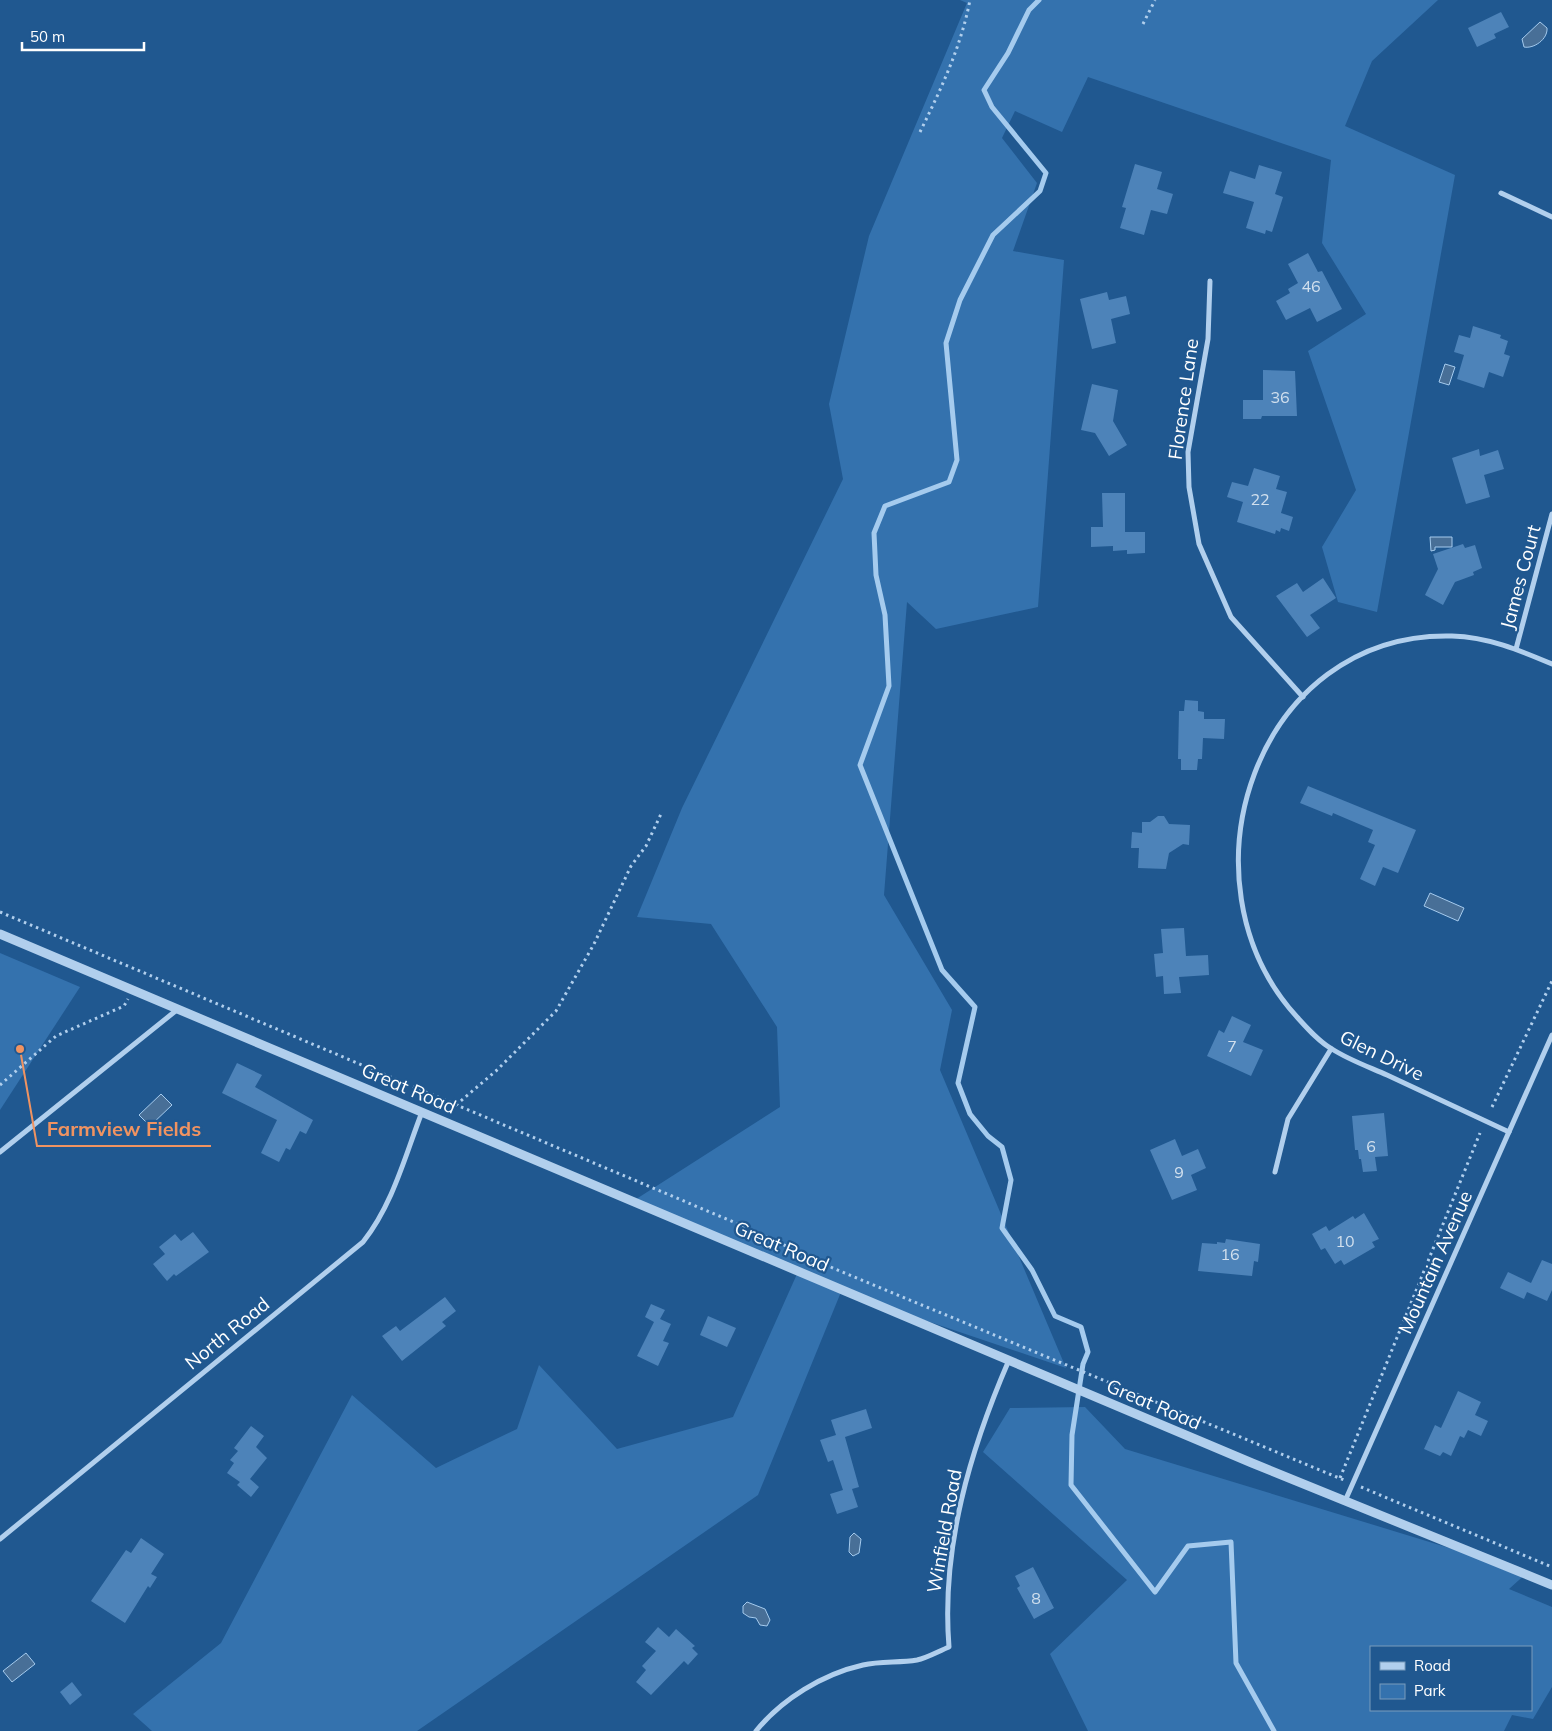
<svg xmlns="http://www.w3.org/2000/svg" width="1552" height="1731" font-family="Mulish,sans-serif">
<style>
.green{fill:#3472ae;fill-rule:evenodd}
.water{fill:#486f97;stroke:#a5cbee}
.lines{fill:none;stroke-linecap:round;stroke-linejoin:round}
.stream{stroke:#a5cbee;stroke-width:5}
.building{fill:#4d83b9}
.path{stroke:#b1cfed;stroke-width:3;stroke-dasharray:2.5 4;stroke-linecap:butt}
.minor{stroke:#b1cfed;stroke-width:5}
.tertiary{stroke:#b1cfed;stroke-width:9}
.labels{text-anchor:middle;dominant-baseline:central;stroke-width:4.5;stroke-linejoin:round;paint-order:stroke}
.number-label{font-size:16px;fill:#d2e0ee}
.street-label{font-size:19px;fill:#fff;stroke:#205890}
.leader{fill:none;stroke:#f09361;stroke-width:2}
.callout-dot{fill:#f09361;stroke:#205890;stroke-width:2}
.callout-label{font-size:20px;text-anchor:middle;font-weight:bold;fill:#f09361;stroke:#205890;stroke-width:4.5;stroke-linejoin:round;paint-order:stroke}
</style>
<rect width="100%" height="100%" fill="#205890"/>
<g class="green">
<polygon points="960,0 1438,0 1372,61 1345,126 1455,175 1377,612 1338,602 1322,547 1356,490 1308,351 1366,314 1322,243 1331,160 1088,77 1062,132 1015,111 1002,138 1037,183 1013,251 1064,260 1038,607 936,629 907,602 884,895 952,1010 940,1070 1066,1368 841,1292 758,1495 417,1731 152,1731 133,1714 221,1643 352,1395 436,1468 517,1429 539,1365 617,1449 733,1417 797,1274 630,1203 780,1107 777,1027 711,924 637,917 682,808 843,479 829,404 869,236 967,3"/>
<polygon points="0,953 80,987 0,1110"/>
<path d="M1085,1407l40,42 403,123 -19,17 43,18v80l-19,32 -21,-4 -8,16h-416l-38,-77 77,-74 -144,-128 27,-44zM1371,1647h160v63h-160z"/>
</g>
<g class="water">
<path d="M1540,22l7,6c1,11 -13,21 -23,19l-2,-8z"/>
<polygon points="1445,364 1455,367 1449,385 1439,382"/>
<polygon points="1430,537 1452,537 1452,547 1435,547 1435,550 1431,551"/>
<polygon points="1430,893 1464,908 1458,921 1424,906"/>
<polygon points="161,1094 172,1105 150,1126 139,1115"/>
<polygon points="854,1533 861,1539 859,1553 853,1556 849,1552 850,1537"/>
<polygon points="747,1602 765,1609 770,1620 767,1626 760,1625 756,1618 749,1617 743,1613 743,1606"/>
<polygon points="26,1653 35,1664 12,1682 3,1671"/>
</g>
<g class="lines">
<polyline class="stream" points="1039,0 1029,10 1008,53 984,90 992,107 1046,173 1040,191 993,235 960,300 946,343 957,460 949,482 885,506 874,533 876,575 885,615 889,686 860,765 942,970 975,1007 958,1083 970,1114 988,1136 1002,1147 1011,1180 1002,1228 1032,1270 1055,1316 1081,1327 1088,1352 1083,1364 1072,1435 1071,1485 1155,1592 1188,1546 1231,1542 1236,1663 1274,1731"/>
</g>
<g class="building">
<polygon points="1501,12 1509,27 1494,34 1496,38 1477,47 1468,28"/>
<polygon points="1135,164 1162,172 1157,189 1173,194 1167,214 1151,210 1144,235 1120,228 1126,208 1122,207"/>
<polygon points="1259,165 1282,172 1275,194 1283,197 1272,232 1266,230 1265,234 1246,228 1254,202 1223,193 1230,171 1255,179"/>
<polygon points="1308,253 1318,272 1322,271 1342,309 1317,322 1310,308 1286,320 1276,301 1290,293 1288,289 1298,283 1288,264"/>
<polygon points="1107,292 1109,300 1126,296 1130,314 1111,319 1116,343 1092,349 1080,299"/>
<polygon points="1473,326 1501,335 1500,338 1508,341 1504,354 1510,356 1503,377 1489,372 1484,388 1457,379 1464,355 1454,352 1459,335 1470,338"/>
<polygon points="1263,370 1295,371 1297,416 1262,416 1261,419 1243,419 1243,400 1263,400"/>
<polygon points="1092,384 1118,390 1113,421 1127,445 1109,456 1095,433 1081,430"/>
<polygon points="1479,449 1480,456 1498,450 1504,469 1484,475 1490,497 1466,504 1452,458"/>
<polygon points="1254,468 1280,476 1276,489 1287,492 1281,513 1293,517 1289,531 1281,528 1280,532 1276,530 1275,534 1237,522 1243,502 1227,497 1232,482 1248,486"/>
<polygon points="1102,493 1125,493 1125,532 1145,532 1145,553 1127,554 1127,550 1113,551 1113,546 1091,547 1091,527 1103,527"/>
<polygon points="1463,544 1465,548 1475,545 1482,568 1473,572 1474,575 1455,582 1443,605 1425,595 1438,569 1433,554"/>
<polygon points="1323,578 1336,598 1310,615 1320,628 1307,637 1276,596 1297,583 1303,592"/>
<polygon points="1185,700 1198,701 1198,711 1204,712 1204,719 1225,719 1224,739 1203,738 1202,759 1198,759 1197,770 1181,770 1181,759 1178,759 1179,711 1184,711"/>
<polygon points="1308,786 1416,830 1398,873 1383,867 1375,886 1360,879 1375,845 1368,842 1373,830 1333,813 1332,816 1300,803"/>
<polygon points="1158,816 1164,816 1169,824 1190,825 1189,845 1183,844 1169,853 1166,869 1138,868 1139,848 1131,848 1132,832 1142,833 1142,822 1150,822"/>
<polygon points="1184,928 1186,956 1208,955 1209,975 1179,977 1181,993 1164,994 1163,976 1156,977 1154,954 1163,953 1161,929"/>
<polygon points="1232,1016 1251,1025 1243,1042 1263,1050 1251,1076 1207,1056 1219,1030 1224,1033"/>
<polygon points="237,1063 262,1075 255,1087 313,1120 306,1134 300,1131 290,1150 286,1148 279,1162 261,1153 277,1120 222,1093"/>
<polygon points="1384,1113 1388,1156 1375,1157 1377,1171 1363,1172 1361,1159 1359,1159 1358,1150 1355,1150 1352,1116"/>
<polygon points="1175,1139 1182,1156 1198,1149 1206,1168 1191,1175 1197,1190 1172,1200 1150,1150"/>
<polygon points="1364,1213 1379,1239 1372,1242 1375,1247 1344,1265 1341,1260 1335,1264 1325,1248 1321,1250 1312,1234 1326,1226 1329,1231 1353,1216 1355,1219"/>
<polygon points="193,1232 209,1252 176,1276 174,1274 167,1281 153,1264 165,1254 159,1247 175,1234 181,1241"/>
<polygon points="1226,1239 1260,1244 1258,1262 1254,1261 1252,1276 1198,1271 1202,1243 1217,1244 1217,1242 1225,1243"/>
<polygon points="1542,1260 1552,1264 1552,1290 1547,1301 1527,1292 1524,1299 1500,1288 1508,1272 1531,1283"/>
<polygon points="445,1297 456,1311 442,1322 446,1326 402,1361 382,1336 396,1326 400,1331"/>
<polygon points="651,1304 665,1310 660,1319 671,1324 663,1341 669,1343 658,1366 637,1356 654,1322 645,1317"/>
<polygon points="708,1316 736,1328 727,1347 700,1335"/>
<polygon points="1458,1391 1481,1402 1475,1415 1488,1421 1481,1436 1468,1430 1464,1438 1460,1436 1451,1456 1443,1452 1440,1456 1424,1449 1435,1425 1441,1428"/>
<polygon points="866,1409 872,1428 845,1437 859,1487 852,1489 858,1507 837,1514 830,1494 843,1490 833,1460 828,1462 820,1440 836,1435 831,1420"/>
<polygon points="251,1426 264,1436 256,1447 267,1458 250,1479 259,1487 251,1497 237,1485 240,1482 227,1473 234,1463 230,1460 238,1451 234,1448"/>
<polygon points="141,1538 164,1554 151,1574 157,1577 150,1588 148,1586 125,1623 91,1601 126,1550 131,1553"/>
<polygon points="1033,1567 1054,1608 1034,1619 1017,1588 1020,1586 1015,1576"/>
<polygon points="658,1627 669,1637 676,1629 695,1646 692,1648 698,1654 688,1665 684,1661 651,1695 636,1682 646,1670 642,1666 656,1651 645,1642"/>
<polygon points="72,1682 82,1695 70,1705 60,1692"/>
</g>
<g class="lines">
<g class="path">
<polyline points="1143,24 1155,0"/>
<path d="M920,132c21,-43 41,-85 50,-132"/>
<polyline points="0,912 750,1229 835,1269 1344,1480"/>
<polyline points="0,1085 56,1036 124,1006 128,999"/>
<polyline points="456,1105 497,1070 556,1011 594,944 631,866 646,846 661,814"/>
<polyline points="1492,1107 1552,981"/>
<polyline points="1340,1478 1480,1133"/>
<polyline points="1361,1487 1552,1567"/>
</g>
<g class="minor">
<polyline points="1501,193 1552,217"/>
<polyline points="1210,281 1208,339 1188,452 1189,487 1199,544 1231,617 1303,697"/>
<polyline points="1516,649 1552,514"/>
<path d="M1509,1132c-40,-19 -81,-38 -122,-57 -18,-8 -38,-15 -55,-26 -13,-7 -25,-21 -35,-32 -124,-136 -41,-386 155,-381 36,1 67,14 100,28"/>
<polyline points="0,1152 178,1009"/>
<polyline points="1275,1172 1288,1119 1331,1049"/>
<polyline points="1345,1501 1552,1035"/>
<path d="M0,1539l363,-297c30,-38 42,-86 59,-130"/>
<path d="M756,1731c26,-32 67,-57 107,-66 18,-4 36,-2 54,-5 10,-2 22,-9 32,-13 -8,-99 21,-197 60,-287"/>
</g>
<polyline class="tertiary" points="0,934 1252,1463 1552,1585"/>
</g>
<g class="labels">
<g class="number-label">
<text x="1311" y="286">46</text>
<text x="1280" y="397">36</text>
<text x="1260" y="499">22</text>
<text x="1232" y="1046">7</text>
<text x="1371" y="1146">6</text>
<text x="1179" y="1172">9</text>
<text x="1345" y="1241">10</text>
<text x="1230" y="1254">16</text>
<text x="1036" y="1598">8</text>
</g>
<g class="street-label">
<text transform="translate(1183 399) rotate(-82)">Florence Lane</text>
<text transform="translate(1520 577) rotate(-75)">James Court</text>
<text transform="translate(1382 1055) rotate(26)">Glen Drive</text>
<text transform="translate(409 1088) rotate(23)">Great Road</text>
<text transform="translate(782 1246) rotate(23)">Great Road</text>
<text transform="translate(1435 1262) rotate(-66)">Mountain Avenue</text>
<text transform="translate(227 1333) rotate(-39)">North Road</text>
<text transform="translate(1154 1404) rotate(23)">Great Road</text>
<text transform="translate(944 1531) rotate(-80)">Winfield Road</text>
</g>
</g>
<path class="leader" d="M20 1049L37 1146H211"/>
<circle class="callout-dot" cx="20" cy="1049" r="5"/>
<g class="callout-label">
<text x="124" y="1136">Farmview Fields</text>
</g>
<rect x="1370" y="1646" width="162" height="65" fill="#205890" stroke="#799bbc"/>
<rect x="1380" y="1662" width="25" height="8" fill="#b1cfed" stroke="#799bbc"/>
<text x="1414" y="1671" font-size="15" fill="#ffffff">Road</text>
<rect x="1380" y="1684" width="25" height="15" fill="#3472ae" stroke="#799bbc"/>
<text x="1414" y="1696" font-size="15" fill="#ffffff">Park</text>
<path d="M22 42v8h122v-8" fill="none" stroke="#ffffff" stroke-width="2.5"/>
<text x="30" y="42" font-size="15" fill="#ffffff" stroke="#205890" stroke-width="4" paint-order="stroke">50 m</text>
</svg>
